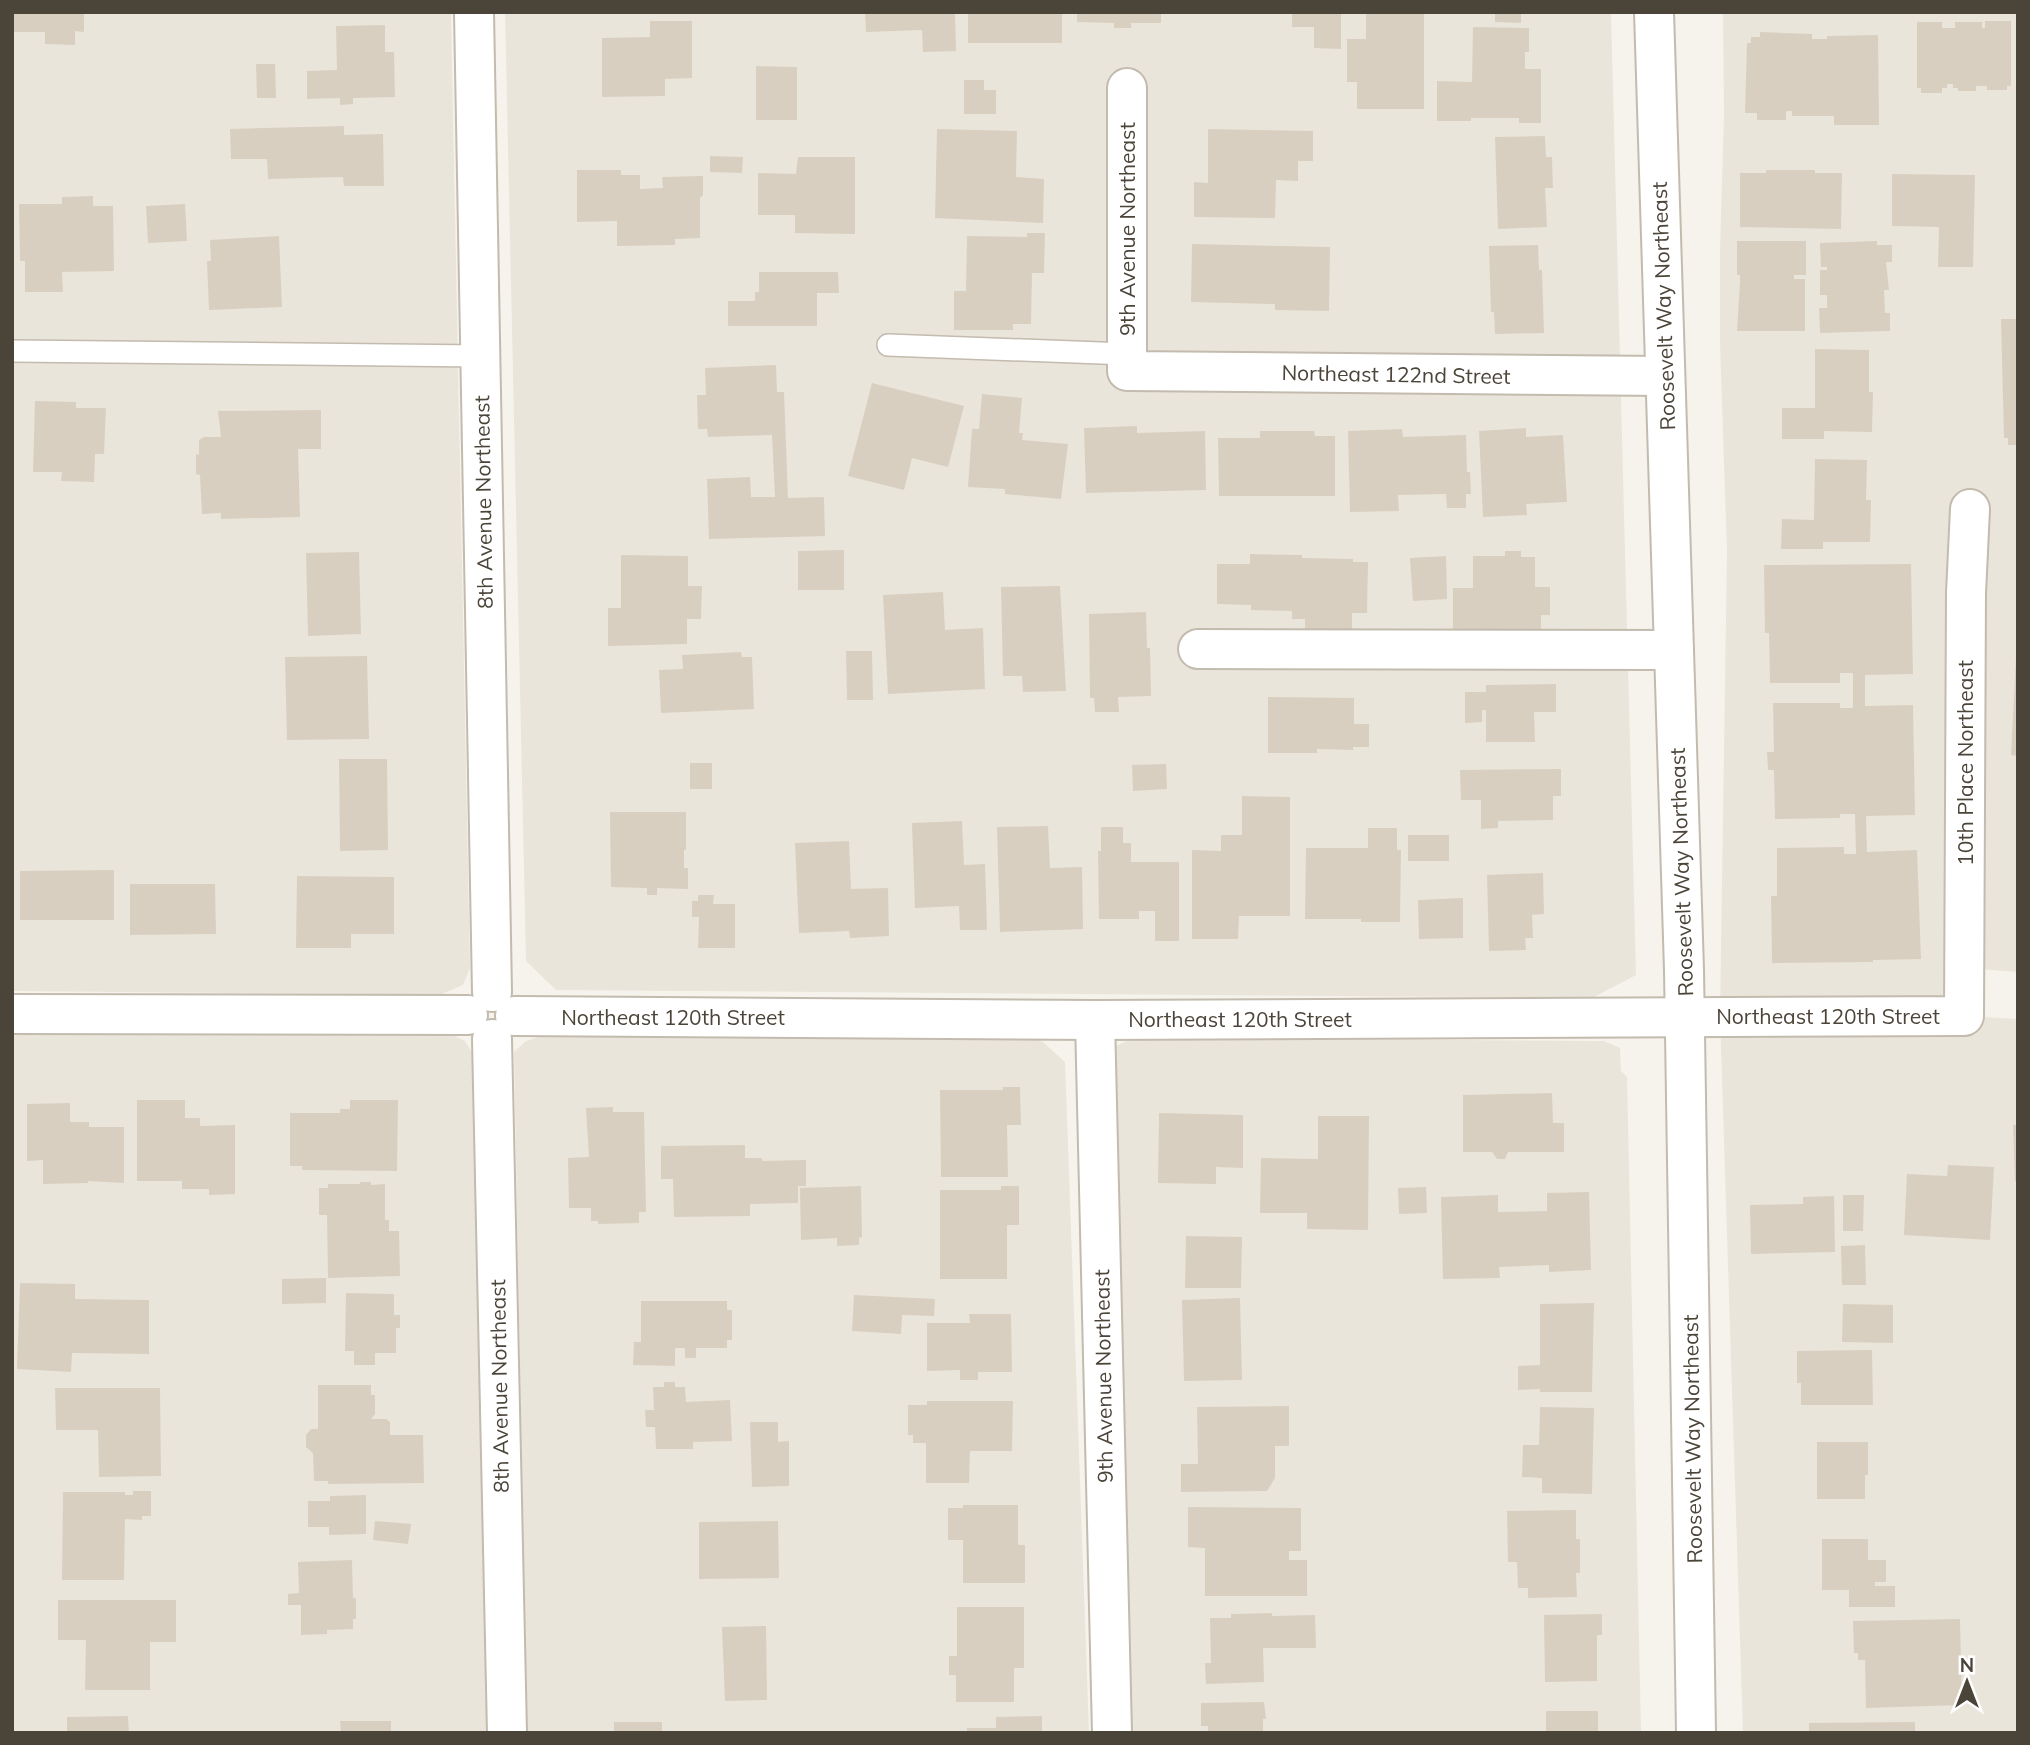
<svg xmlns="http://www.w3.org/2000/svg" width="2030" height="1745" font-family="Mulish,sans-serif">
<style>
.residential{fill:#eae5da}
.building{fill:#d8cfc1}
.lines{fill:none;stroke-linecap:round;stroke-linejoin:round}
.service-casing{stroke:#c2bbae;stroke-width:24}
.minor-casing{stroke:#c2bbae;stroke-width:42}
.tertiary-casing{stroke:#c2bbae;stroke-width:42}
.service{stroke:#fff;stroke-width:21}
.minor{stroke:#fff;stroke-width:38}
.tertiary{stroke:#fff;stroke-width:38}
.labels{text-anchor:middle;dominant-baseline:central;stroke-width:6;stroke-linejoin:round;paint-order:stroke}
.street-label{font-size:21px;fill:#4b4439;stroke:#fff}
</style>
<rect width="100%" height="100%" fill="#f6f3ec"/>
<g class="residential">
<polygon points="12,12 451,12 470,968 463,985 440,995 12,991"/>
<polygon points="505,12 1611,12 1636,975 1592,998 556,990 526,961"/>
<polygon points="1723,12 2018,12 2018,972 1965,968 1965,1016 2018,1019 2018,1733 1743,1733 1720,1016 1727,551 1720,345 1720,250 1724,114"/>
<polygon points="557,1031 1023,1034 1043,1042 1065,1062 1089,1733 527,1733 514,1052 526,1041"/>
<polygon points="12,1032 450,1034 465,1041 476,1059 488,1733 12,1733"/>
<polygon points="1167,1038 1604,1041 1620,1048 1621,1071 1627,1077 1641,1733 1125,1733 1106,1050 1127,1041"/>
</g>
<g class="building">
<polygon points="12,12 84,12 84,32 75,31 75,45 45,44 45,32 12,32"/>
<polygon points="865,12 955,12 956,51 923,52 922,30 866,32"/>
<rect x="968" y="12" width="94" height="31"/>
<polygon points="1077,12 1161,12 1161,23 1131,23 1131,28 1114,28 1114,23 1077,22"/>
<polygon points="1292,12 1341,12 1341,49 1314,48 1314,27 1292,27"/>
<polygon points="1366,12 1424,12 1424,109 1357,109 1357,82 1347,82 1347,39 1366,39"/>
<polygon points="1495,12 1521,12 1521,23 1495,22"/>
<polygon points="650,21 692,21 692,78 665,79 665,96 602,97 602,38 650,37"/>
<polygon points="1985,21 2011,21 2011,86 2007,86 2007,90 1987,90 1987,86 1976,86 1976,91 1958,91 1958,88 1953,88 1953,84 1947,84 1947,88 1942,88 1942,93 1921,93 1921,88 1917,88 1917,22 1942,22 1942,28 1955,28 1955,22 1982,22 1982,28 1985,28"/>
<polygon points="385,25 385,52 394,52 395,97 353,98 353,104 340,105 340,98 307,99 307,71 337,70 336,26"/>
<polygon points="1473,27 1529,28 1529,52 1525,52 1525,69 1541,69 1541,123 1519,123 1519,118 1471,118 1471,121 1437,121 1437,81 1472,82"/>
<polygon points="1760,32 1812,34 1812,39 1827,39 1827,36 1878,35 1879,125 1834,125 1834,116 1792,116 1792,111 1786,111 1786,120 1757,120 1757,113 1745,113 1747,43 1751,43 1751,37 1760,37"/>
<polygon points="256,64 275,64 276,98 257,98"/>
<polygon points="756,66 797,67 797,120 756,120"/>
<polygon points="964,80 984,80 984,90 996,90 996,114 964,114"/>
<polygon points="344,126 344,135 383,134 384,186 344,186 343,177 268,179 267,159 231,159 230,129"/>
<polygon points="937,129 1017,131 1016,177 1044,179 1043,223 935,218"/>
<polygon points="1208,129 1313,131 1313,161 1298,161 1298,181 1276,180 1275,218 1194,217 1194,182 1208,183"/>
<polygon points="1545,136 1546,157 1552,157 1553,188 1545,188 1547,227 1498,229 1495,137"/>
<polygon points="710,156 743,157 742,173 710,172"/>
<polygon points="798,157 855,157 855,234 795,233 795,215 758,215 758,173 796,174"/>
<polygon points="577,170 621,170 621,175 640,175 640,189 663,188 662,177 703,176 703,195 700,198 700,238 675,239 675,245 617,246 617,221 577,222"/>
<polygon points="1766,170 1815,170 1815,173 1842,173 1841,229 1740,227 1740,173 1766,173"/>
<polygon points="1892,174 1975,175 1973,267 1938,267 1939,227 1892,226"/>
<polygon points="93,196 93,206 113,206 114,271 62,272 63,292 25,292 25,261 20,261 19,204 62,204 62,197"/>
<polygon points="185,204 187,241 148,243 146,206"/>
<polygon points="1027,233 1045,233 1044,273 1032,273 1031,324 1013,324 1013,330 954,330 954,291 966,291 967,236 1027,237"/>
<polygon points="279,236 282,307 209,310 207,261 211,261 210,240"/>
<polygon points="1737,241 1806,241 1806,275 1794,275 1794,279 1805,279 1805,331 1737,331 1740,281 1740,275 1737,275"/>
<polygon points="1877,241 1877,245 1892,245 1892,262 1886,262 1889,290 1884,290 1885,313 1890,313 1890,331 1820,333 1819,308 1827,308 1827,295 1820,295 1820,270 1827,270 1827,267 1821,267 1820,243"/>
<polygon points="1192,244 1330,247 1329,311 1275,310 1275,304 1191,302"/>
<polygon points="1538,245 1539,270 1542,270 1544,333 1495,334 1494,312 1491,312 1489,246"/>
<polygon points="759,272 838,272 839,293 817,293 817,326 728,326 728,301 755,301 755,292 759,292"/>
<polygon points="2001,319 2018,319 2018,445 2008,445 2008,438 2004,438"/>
<polygon points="1815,349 1869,350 1869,392 1873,392 1872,432 1824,431 1824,439 1782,439 1782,408 1815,408"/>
<polygon points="776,365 777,392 784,392 788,498 824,497 825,536 709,539 707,479 750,477 751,497 775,497 772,435 708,437 707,429 698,429 697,395 706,395 705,368"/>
<polygon points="872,383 964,406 948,467 912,458 904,490 848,476"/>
<polygon points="982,394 1022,398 1019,433 1023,433 1022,440 1068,444 1061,499 1005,494 1005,489 968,487 972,429 979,429"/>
<polygon points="35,401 76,402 76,408 106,408 104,454 95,454 94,482 61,481 62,472 33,472"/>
<polygon points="321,410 321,449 298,449 300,517 221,519 221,513 202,514 200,475 196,474 196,454 199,455 199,440 204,437 221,437 218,411"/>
<polygon points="1137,426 1137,433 1205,431 1206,490 1086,493 1084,428"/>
<polygon points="1526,428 1526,437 1563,435 1567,502 1526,504 1527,515 1483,517 1479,431"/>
<polygon points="1402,429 1403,437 1466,435 1467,472 1470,472 1471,494 1466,494 1466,508 1447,508 1446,494 1398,495 1399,511 1350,512 1348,431"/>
<polygon points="1260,431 1314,431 1315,436 1335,436 1335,496 1219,496 1218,438 1260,438"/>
<polygon points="1815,459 1867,460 1866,500 1871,500 1870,542 1823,542 1823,549 1781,549 1782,519 1814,520"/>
<polygon points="844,550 844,590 798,590 798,551"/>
<polygon points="1505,551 1521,551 1521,557 1535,557 1535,587 1550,587 1550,615 1541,615 1541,637 1453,638 1453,588 1473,588 1473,556 1505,556"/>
<polygon points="359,552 361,634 308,636 306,553"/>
<polygon points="1250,554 1302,555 1302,558 1353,559 1353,562 1368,562 1367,613 1352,613 1352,641 1305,640 1305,619 1292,619 1292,611 1251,610 1251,605 1217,604 1217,564 1250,564"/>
<polygon points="621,555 688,556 688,586 702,586 701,619 687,619 687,644 608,646 608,608 621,608"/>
<polygon points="1446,556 1447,599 1413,601 1410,558"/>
<polygon points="1911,564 1913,674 1865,675 1865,706 1913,705 1915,815 1866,816 1867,852 1917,850 1921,959 1873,960 1873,962 1772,963 1771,896 1777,896 1777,848 1844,847 1844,854 1856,854 1855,814 1840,814 1840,818 1775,819 1774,770 1768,770 1767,752 1774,752 1773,703 1840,703 1840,708 1853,708 1853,673 1840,673 1840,683 1770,683 1769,633 1765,633 1764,565"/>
<polygon points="1060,586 1066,691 1023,692 1022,676 1003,676 1001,587"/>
<polygon points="943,592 945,630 983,628 985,689 888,694 883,595"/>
<polygon points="1146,612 1147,648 1150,648 1151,696 1118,697 1119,712 1095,712 1094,698 1090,698 1089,614"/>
<polygon points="846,651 872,651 873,700 847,700"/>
<polygon points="741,652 742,657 752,657 754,709 661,713 659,670 683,669 682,655"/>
<polygon points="367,656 369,739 287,740 285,657"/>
<polygon points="2016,658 2018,658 2018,756 2011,755"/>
<polygon points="1556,684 1556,712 1534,712 1535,742 1486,742 1486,710 1482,710 1482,722 1465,723 1465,692 1486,692 1486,685"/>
<polygon points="1268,697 1354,698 1354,724 1369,724 1369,747 1353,747 1353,750 1317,749 1317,753 1268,753"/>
<polygon points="339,759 387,759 388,850 340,851"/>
<rect x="690" y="763" width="22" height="26"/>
<polygon points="1166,764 1167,789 1133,791 1132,765"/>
<polygon points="1561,769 1561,796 1553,796 1553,820 1498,821 1498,828 1481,829 1481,800 1461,800 1460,770"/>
<polygon points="1242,796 1290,797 1290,916 1239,916 1238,939 1192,939 1192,850 1221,851 1221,835 1242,835"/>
<polygon points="610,812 686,812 686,850 684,850 684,868 688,868 688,889 657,888 657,895 647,895 647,888 611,887"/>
<polygon points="962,821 964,865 985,864 987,930 960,930 959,906 915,908 912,823"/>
<polygon points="1048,826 1050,868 1082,867 1083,929 1000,932 997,827"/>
<polygon points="1101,827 1123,827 1123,843 1131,843 1131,862 1179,862 1179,941 1155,941 1155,911 1139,911 1139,919 1099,919 1098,851 1101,851"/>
<polygon points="1368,828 1397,828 1397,850 1401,850 1400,922 1361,922 1361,919 1305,919 1306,848 1368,848"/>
<rect x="1408" y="835" width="41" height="26"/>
<polygon points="849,841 851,889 888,888 889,936 850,938 849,931 799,933 795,843"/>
<polygon points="114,870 114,920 20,920 20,871"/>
<polygon points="1543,873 1544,914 1532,915 1533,938 1525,938 1526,950 1489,951 1487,875"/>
<polygon points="297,876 394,877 394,934 351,934 351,948 296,948"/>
<polygon points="130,884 215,884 216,934 130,935"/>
<polygon points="698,895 714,895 713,904 735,904 735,948 698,948 699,917 692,917 692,901 698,901"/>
<polygon points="1463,898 1463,938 1419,939 1418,900"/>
<polygon points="1003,1087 1020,1087 1021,1125 1007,1125 1008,1177 941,1177 940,1090 1003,1090"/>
<polygon points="1552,1093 1553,1123 1564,1123 1564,1152 1508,1152 1505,1159 1497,1159 1492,1152 1463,1152 1463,1095"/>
<polygon points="137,1100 185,1100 185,1118 200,1118 200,1126 235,1125 235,1194 209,1195 209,1189 182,1189 182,1181 137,1181"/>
<polygon points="350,1100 398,1100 397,1171 302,1170 302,1166 290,1166 290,1113 340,1113 340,1109 350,1109"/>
<polygon points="70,1103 70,1122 89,1122 89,1127 124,1127 124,1183 88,1181 88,1183 43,1184 43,1160 27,1161 27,1104"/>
<polygon points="613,1107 613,1112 644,1112 646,1212 639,1212 639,1223 598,1224 598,1221 591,1221 591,1208 569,1208 568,1158 589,1157 586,1108"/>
<polygon points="1159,1113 1243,1115 1243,1168 1216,1167 1216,1184 1158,1183"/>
<polygon points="1318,1116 1369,1116 1368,1230 1307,1229 1307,1213 1260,1213 1261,1158 1318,1159"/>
<polygon points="2013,1125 2018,1125 2018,1181 2015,1181"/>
<polygon points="745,1145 745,1158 762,1158 762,1161 806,1160 806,1186 798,1186 798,1203 750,1204 750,1216 674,1217 673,1179 661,1179 661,1146"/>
<polygon points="1948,1165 1994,1167 1990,1240 1904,1235 1907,1174 1947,1176"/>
<polygon points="360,1182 371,1182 371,1185 385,1184 385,1220 389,1220 389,1231 399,1231 400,1276 328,1278 327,1215 319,1215 319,1188 328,1188 328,1184 360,1184"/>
<polygon points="861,1186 862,1237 859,1238 859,1245 837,1246 837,1238 801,1240 800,1188"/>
<polygon points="1001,1186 1019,1186 1019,1225 1007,1225 1007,1279 940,1279 940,1190 1001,1190"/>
<polygon points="1426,1187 1427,1213 1399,1214 1398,1188"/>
<polygon points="1589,1192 1591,1270 1549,1272 1549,1265 1499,1267 1500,1278 1443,1279 1441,1197 1498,1195 1498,1212 1547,1211 1547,1193"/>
<polygon points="1843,1195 1864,1195 1863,1231 1843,1231"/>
<polygon points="1834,1196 1835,1252 1751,1254 1750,1205 1803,1204 1803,1197"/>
<polygon points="1186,1236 1242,1237 1241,1288 1185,1288"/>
<polygon points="1865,1245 1866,1285 1842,1285 1841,1246"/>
<polygon points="326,1278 326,1303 282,1304 282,1279"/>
<polygon points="20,1283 75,1284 75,1299 149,1300 149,1354 72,1353 71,1372 17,1369"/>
<polygon points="346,1293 394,1294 394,1315 400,1315 400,1328 396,1328 396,1353 375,1353 375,1365 354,1365 354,1351 345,1351"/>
<polygon points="854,1295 935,1299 934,1316 902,1315 901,1334 852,1331"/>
<polygon points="1240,1298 1242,1380 1184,1381 1182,1300"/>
<polygon points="641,1301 727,1301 727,1310 732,1310 732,1340 727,1340 727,1348 696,1348 696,1358 685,1358 685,1348 675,1348 675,1366 633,1365 634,1342 641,1342"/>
<polygon points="1594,1303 1592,1392 1540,1392 1540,1389 1518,1390 1518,1366 1540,1365 1540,1304"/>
<polygon points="1843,1304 1893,1305 1893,1343 1842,1342"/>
<polygon points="969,1314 1011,1314 1012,1372 978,1372 978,1380 960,1380 960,1370 927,1371 927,1323 970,1323"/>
<polygon points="1872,1350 1873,1405 1801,1405 1801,1383 1797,1383 1797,1351"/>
<polygon points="664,1382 675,1382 675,1387 685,1387 686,1402 730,1400 732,1441 693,1442 693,1449 656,1449 655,1427 646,1427 645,1410 654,1410 653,1387 664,1387"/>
<polygon points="318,1385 371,1385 371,1395 375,1395 375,1414 371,1419 386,1419 390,1422 390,1435 423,1435 424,1483 328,1484 328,1481 314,1481 313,1453 306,1447 306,1435 311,1429 318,1429"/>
<polygon points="55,1388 160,1388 161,1476 99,1477 98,1430 56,1430"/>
<polygon points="927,1401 1013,1401 1012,1451 970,1451 969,1483 926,1483 926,1443 913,1443 913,1435 908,1435 908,1405 927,1405"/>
<polygon points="1289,1406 1289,1446 1275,1446 1275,1478 1267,1491 1181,1492 1181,1464 1198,1464 1197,1407"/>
<polygon points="1540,1407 1594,1408 1592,1494 1542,1493 1542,1478 1522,1477 1523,1445 1539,1445"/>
<polygon points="750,1422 778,1422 778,1442 789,1441 789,1486 752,1487"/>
<polygon points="1817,1442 1868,1442 1868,1475 1865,1475 1865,1499 1817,1499"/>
<polygon points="133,1491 151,1491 151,1516 142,1516 142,1520 125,1519 124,1580 62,1580 63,1492 125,1492 125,1495 133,1495"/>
<polygon points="366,1495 366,1534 329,1535 329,1527 308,1527 308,1501 330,1501 330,1496"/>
<polygon points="963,1505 1018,1505 1018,1545 1025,1545 1025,1583 963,1583 963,1540 948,1540 948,1508 963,1508"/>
<polygon points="1188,1507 1301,1508 1301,1551 1289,1551 1289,1560 1307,1560 1307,1596 1205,1596 1205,1548 1188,1547"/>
<polygon points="1576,1510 1576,1539 1580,1539 1580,1573 1576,1573 1577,1597 1528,1598 1528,1588 1518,1588 1517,1562 1508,1562 1507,1511"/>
<polygon points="375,1521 411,1524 408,1544 373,1540"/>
<polygon points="778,1521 779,1578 699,1579 699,1522"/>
<polygon points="1822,1539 1868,1539 1868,1560 1886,1560 1886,1582 1875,1582 1875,1586 1895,1586 1895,1607 1849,1607 1849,1590 1822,1590"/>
<polygon points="352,1560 353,1598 356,1598 356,1619 353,1619 353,1629 327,1630 327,1634 301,1635 301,1605 288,1605 288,1594 299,1593 298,1562"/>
<polygon points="58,1600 176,1600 176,1642 150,1642 150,1690 85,1690 86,1640 58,1640"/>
<polygon points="957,1607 1024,1607 1024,1668 1014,1668 1014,1702 956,1702 956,1675 949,1675 949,1656 957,1656"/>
<polygon points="1272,1613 1272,1616 1315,1615 1316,1648 1263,1648 1264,1682 1206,1684 1205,1663 1211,1663 1210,1618 1231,1618 1231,1614"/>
<polygon points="1602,1614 1602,1635 1597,1635 1597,1681 1545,1682 1544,1615"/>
<polygon points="1960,1619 1962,1705 1866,1708 1865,1660 1858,1660 1858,1653 1854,1653 1853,1621"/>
<polygon points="766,1626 767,1700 725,1701 722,1627"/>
<polygon points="1264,1702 1266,1719 1263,1719 1263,1733 1208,1733 1208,1726 1201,1726 1201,1703"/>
<rect x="1546" y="1711" width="52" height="22"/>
<polygon points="128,1716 129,1733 67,1733 67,1717"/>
<polygon points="1042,1716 1042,1733 967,1733 967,1728 996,1728 996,1717"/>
<polygon points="340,1721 391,1721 391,1733 341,1733"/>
<rect x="614" y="1722" width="48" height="11"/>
<polygon points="1915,1722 1915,1733 1809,1733 1809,1723"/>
</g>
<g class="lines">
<defs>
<g id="service">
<polyline points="888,345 1127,354"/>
<polyline points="12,351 481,356"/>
</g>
<g id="minor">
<polyline points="474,12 492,992"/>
<polyline points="1127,88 1127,371 1665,376"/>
<polyline points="1198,649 1674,650"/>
<polyline points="12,1014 468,1015"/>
<polyline points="515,1016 1095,1020 1964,1016 1966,593 1970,509"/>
<polyline points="1095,1020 1112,1733"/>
<polyline points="492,1039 507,1733"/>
</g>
<polyline id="tertiary" points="1654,12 1684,970 1696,1733"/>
</defs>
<use href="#service" class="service-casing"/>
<use href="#minor" class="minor-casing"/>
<use href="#tertiary" class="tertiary-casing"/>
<use href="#service" class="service"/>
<use href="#minor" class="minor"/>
<use href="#tertiary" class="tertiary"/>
</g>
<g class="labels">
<g class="street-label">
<text transform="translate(1127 229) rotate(-90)">9th Avenue Northeast</text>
<text transform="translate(1663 306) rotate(-92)">Roosevelt Way Northeast</text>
<text transform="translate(1396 374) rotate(1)">Northeast 122nd Street</text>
<text transform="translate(483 502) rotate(-91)">8th Avenue Northeast</text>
<text transform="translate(1965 763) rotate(-90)">10th Place Northeast</text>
<text transform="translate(1681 872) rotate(-92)">Roosevelt Way Northeast</text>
<text x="1828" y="1016">Northeast 120th Street</text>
<text x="673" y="1017">Northeast 120th Street</text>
<text x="1240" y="1019">Northeast 120th Street</text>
<text transform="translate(1103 1376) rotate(-91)">9th Avenue Northeast</text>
<text transform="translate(499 1386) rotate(-91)">8th Avenue Northeast</text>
<text transform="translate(1692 1439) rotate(-91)">Roosevelt Way Northeast</text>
</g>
</g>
<rect width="2030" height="1745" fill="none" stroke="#4b4439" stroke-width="28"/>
<g transform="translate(1967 1682)" stroke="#ffffff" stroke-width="5" paint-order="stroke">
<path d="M0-5L12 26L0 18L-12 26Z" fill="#4b4439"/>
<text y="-10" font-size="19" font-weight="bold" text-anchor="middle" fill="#4b4439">N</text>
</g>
</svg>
